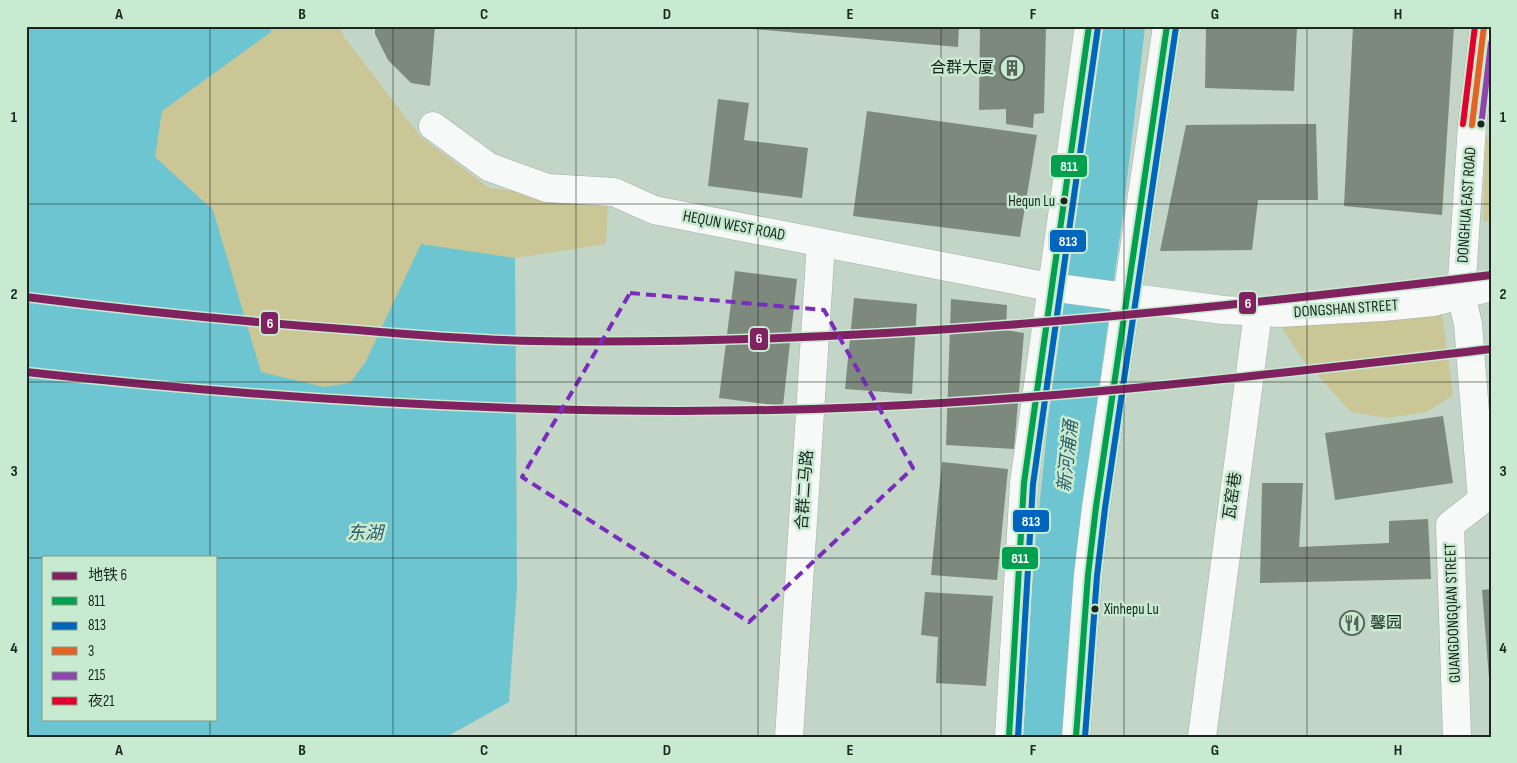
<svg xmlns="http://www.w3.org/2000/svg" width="1517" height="763" font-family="'Sofia Sans Condensed','Noto Sans SC',sans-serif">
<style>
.green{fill:#cac695}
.water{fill:#6dc5d2;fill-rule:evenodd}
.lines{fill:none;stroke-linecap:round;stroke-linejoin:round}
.river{stroke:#6dc5d2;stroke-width:46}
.building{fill:#7c897c}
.minor-casing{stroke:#a2b1a6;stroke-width:29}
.minor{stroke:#f6f9f7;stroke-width:28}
.bus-1-casing{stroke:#c7ead0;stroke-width:10}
.bus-2-casing{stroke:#c7ead0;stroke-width:10}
.bus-3-casing{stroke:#c7ead0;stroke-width:10}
.bus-4-casing{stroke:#c7ead0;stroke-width:10}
.bus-5-casing{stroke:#c7ead0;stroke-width:10}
.bus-1{stroke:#01a04e;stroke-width:6}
.bus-2{stroke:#0065bd;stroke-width:6}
.bus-3{stroke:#e76222;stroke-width:6}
.bus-4{stroke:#8e44ad;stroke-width:6}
.bus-5{stroke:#e4002b;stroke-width:6}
.metro-1-casing{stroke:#c7ead0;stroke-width:11}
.metro-1{stroke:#80225f;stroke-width:8}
.marked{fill:none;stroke:#7b2cbf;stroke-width:4;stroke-dasharray:10 6;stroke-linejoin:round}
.grid{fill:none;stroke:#1a271e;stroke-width:1;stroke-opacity:0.55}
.bus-dot{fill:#1a271e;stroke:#c7ead0;stroke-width:2}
.labels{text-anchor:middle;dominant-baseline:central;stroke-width:5;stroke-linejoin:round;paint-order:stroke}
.bus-label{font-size:15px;fill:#1a271e;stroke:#c7ead0;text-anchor:end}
.poi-label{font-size:16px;fill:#1a271e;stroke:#c7ead0;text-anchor:end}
.street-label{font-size:16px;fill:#1a271e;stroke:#c7ead0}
.water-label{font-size:18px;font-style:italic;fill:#2e5f6a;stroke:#c7ead0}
.line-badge{stroke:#c7ead0;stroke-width:2}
.badge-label{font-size:14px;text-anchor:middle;font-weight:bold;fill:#fff}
.neatline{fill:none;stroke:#1a271e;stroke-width:2}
.grid-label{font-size:16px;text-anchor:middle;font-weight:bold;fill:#1a271e}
</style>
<rect width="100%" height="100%" fill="#c2d5c7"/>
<g class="green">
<polygon points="26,26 340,26 344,37 420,136 489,188 608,202 606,244 515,258 517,588 216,557 44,557 44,719 26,737"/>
<polygon points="1486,137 1491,137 1491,221 1483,221"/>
<polygon points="1442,313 1453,395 1426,412 1387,418 1351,412 1302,358 1281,326"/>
</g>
<path class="water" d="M26,26h245v6l-109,79 -7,46 58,53 48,162 63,15 26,-4 15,-20 56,-119 94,14 2,330 -8,114 -63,35h-420zM44,557h172v162h-172z"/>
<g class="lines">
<polyline class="river" points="1039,737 1071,423 1100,212 1122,26"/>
</g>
<g class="building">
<polygon points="375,26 435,26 430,86 411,83 388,60 375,34"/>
<polygon points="741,26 959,26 958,47 741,28"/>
<polygon points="980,26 1046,26 1044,113 1034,114 1033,128 1006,124 1006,109 979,110"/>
<polygon points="1206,26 1297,26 1294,91 1205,88"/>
<polygon points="1353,26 1454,26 1442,215 1344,206"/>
<polygon points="718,99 749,103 744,140 808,148 802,198 708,186"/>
<polygon points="867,111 1037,135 1020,237 853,216"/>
<polygon points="1316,124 1318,200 1258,200 1252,250 1160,251 1186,125"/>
<polygon points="735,271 797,279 783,406 719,398"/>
<polygon points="854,298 917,304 912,394 845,389"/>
<polygon points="951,299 1007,305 1006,330 1024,333 1014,449 946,445"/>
<polygon points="1443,416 1453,483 1335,500 1325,433"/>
<polygon points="942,462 1008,469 997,580 931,575"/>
<polygon points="1262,483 1303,483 1299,547 1389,543 1389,521 1428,519 1431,579 1260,583"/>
<polygon points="1491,589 1491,678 1489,678 1482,590"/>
<polygon points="925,592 993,596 986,686 936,683 938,637 921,635"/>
</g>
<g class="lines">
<defs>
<g id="minor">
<polyline points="433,126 489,167 547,188 614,192 654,210 1050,287 1223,310 1280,313 1383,307 1434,302 1491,287"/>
<polyline points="789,737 821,243"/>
<polyline points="1009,737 1024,483 1089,26"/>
<polyline points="1076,737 1088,575 1096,507 1167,26"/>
<polyline points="1202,737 1258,313"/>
<polyline points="1457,737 1450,525 1482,500 1468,324 1461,295 1472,125 1484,26"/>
</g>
</defs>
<use href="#minor" class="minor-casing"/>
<use href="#minor" class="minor"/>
<defs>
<g id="bus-1">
<polyline points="1009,737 1024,483 1089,26"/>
<polyline points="1076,737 1088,575 1096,507 1167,26"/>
</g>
<g id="bus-2">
<polyline points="1018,737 1033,484 1098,27"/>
<polyline points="1085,737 1097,576 1105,508 1176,27"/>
</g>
<polyline id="bus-3" points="1472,125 1484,26"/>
<polyline id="bus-4" points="1481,126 1491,43"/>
<polyline id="bus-5" points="1463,124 1475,26"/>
</defs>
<use href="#bus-1" class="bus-1-casing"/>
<use href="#bus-2" class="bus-2-casing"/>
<use href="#bus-3" class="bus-3-casing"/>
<use href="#bus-4" class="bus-4-casing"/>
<use href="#bus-5" class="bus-5-casing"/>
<use href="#bus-1" class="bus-1"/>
<use href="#bus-2" class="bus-2"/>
<use href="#bus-3" class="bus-3"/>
<use href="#bus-4" class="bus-4"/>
<use href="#bus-5" class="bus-5"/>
<defs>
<g id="metro-1">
<path d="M26,297c110,14 220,25 331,33 59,5 118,10 177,11 320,5 639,-27 957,-66"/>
<path d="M26,372c279,31 559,47 840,35 209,-9 417,-34 625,-58"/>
</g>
</defs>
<use href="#metro-1" class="metro-1-casing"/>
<use href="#metro-1" class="metro-1"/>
</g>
<path class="marked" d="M630,293l194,17 89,158 -164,154 -227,-145z"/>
<path class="grid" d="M210,26v531M393,26v711M576,26v711M758,26v711M941,26v711M1124,26v711M1307,26v711M26,204h1465M26,382h1465M26,558h18M216,558h1275M210,719v18"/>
<defs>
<symbol id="building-ring" viewBox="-11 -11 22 22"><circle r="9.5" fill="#c7ead0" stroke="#556459" stroke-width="1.5"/><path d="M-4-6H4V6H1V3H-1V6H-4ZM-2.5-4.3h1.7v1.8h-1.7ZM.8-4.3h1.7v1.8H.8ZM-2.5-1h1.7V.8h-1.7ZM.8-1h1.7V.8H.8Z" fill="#556459"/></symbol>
<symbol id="restaurant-ring" viewBox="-11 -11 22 22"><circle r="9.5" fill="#c7ead0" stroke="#556459" stroke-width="1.5"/><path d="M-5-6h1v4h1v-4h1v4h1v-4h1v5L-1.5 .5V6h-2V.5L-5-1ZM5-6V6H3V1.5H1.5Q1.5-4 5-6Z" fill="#556459"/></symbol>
</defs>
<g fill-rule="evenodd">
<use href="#building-ring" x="998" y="54" width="28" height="28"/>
<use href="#restaurant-ring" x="1338" y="609" width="28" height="28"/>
</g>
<g class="bus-dot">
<circle cx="1481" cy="124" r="4.5"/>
<circle cx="1064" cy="201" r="4.5"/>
<circle cx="1095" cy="609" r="4.5"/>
</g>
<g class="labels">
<g class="bus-label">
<text x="1055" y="201">Hequn Lu</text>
<text x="1104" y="609" text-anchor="start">Xinhepu Lu</text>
</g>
<g class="poi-label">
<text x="994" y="68">合群大厦</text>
<text x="1370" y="623" text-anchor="start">馨园</text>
</g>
<g class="street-label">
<text transform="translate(1467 205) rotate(-86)">DONGHUA EAST ROAD</text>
<text transform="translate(734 226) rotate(11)">HEQUN WEST ROAD</text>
<text transform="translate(1346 309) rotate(-4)">DONGSHAN STREET</text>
<text transform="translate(805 490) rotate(-86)">合群二马路</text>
<text transform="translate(1233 496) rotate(-82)">瓦窑巷</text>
<text transform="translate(1453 613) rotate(-92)">GUANGDONGQIAN STREET</text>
</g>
<g class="water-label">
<text transform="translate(1068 456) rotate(-84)">新河浦涌</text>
<text x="365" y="533">东湖</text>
</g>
</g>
<g class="line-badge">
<rect x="1050" y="154" width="38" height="24" rx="5" fill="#01a04e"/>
<rect x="1049" y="229" width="38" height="24" rx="5" fill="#0065bd"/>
<rect x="1238" y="291" width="19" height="24" rx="5" fill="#80225f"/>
<rect x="260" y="311" width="19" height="24" rx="5" fill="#80225f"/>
<rect x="749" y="327" width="20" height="24" rx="5" fill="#80225f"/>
<rect x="1012" y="509" width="38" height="24" rx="5" fill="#0065bd"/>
<rect x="1001" y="546" width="38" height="24" rx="5" fill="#01a04e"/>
</g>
<g class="badge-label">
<text x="1069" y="171">811</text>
<text x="1068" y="246">813</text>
<text x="1248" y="308">6</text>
<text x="270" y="328">6</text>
<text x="759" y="343">6</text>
<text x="1031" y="526">813</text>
<text x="1020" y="563">811</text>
</g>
<rect width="1517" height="763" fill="none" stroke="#c7ead0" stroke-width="55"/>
<rect x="42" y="556" width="175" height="165" fill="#c7ead0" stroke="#829c89"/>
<rect x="52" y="572" width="25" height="8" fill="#80225f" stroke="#829c89"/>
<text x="88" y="580" font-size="15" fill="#1a271e">地铁 6</text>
<rect x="52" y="597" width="25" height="8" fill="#01a04e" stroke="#829c89"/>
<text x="88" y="606" font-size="15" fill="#1a271e">811</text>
<rect x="52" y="622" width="25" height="8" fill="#0065bd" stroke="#829c89"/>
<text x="88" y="630" font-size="15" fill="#1a271e">813</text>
<rect x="52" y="647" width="25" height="8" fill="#e76222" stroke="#829c89"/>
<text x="88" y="656" font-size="15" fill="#1a271e">3</text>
<rect x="52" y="672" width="25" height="8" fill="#8e44ad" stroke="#829c89"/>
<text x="88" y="680" font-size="15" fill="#1a271e">215</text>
<rect x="52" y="697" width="25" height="8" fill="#e4002b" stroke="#829c89"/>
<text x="88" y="706" font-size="15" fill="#1a271e">夜21</text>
<rect x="28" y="28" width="1462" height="708" class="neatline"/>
<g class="grid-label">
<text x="119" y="19">A</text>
<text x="302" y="19">B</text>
<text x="484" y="19">C</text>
<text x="667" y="19">D</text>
<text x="850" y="19">E</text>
<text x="1033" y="19">F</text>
<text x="1215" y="19">G</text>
<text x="1398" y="19">H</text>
<text x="14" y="122">1</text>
<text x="1503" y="122">1</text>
<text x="14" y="299">2</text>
<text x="1503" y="299">2</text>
<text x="14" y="476">3</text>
<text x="1503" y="476">3</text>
<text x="14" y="653">4</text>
<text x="1503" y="653">4</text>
<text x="119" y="755">A</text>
<text x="302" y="755">B</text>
<text x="484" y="755">C</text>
<text x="667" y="755">D</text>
<text x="850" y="755">E</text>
<text x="1033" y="755">F</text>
<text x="1215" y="755">G</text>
<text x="1398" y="755">H</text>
</g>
</svg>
